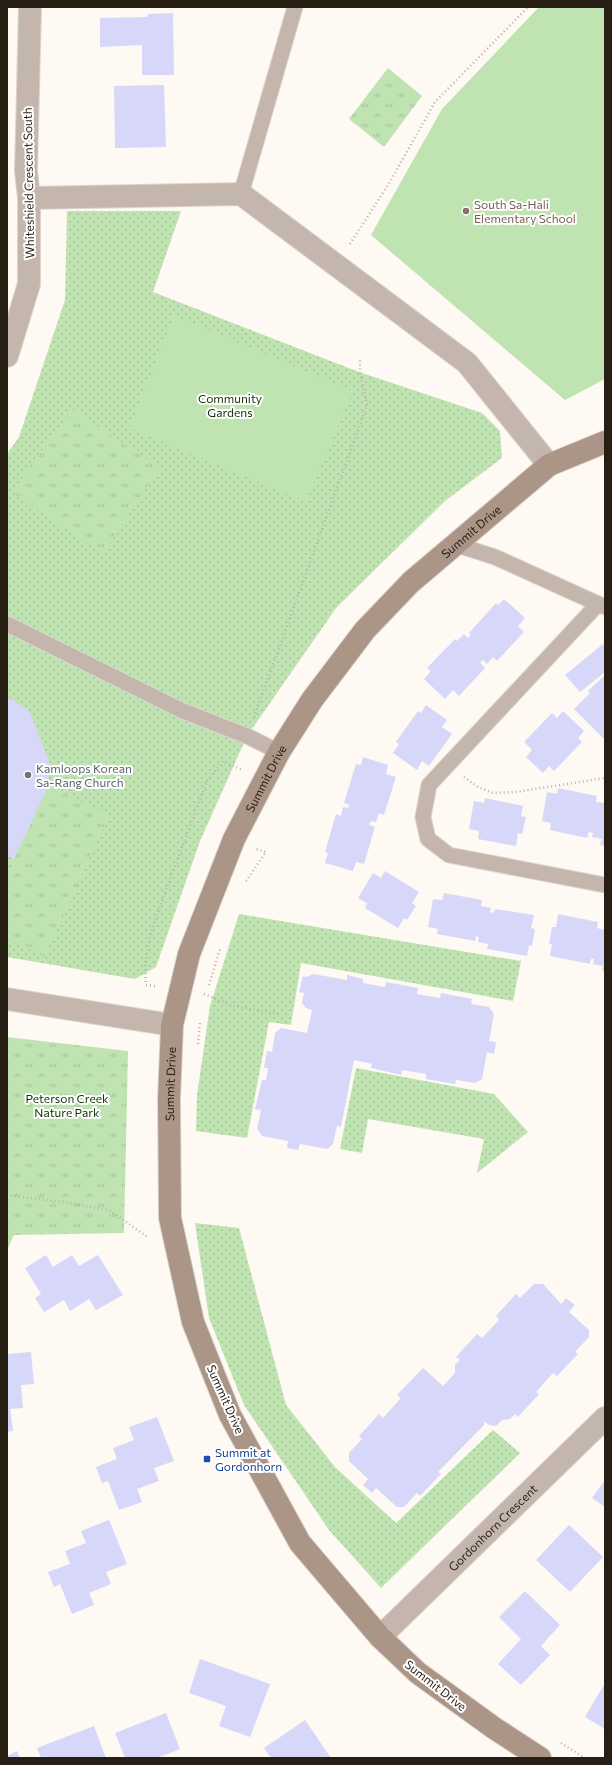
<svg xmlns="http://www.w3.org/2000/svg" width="612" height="1765" font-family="Commissioner,sans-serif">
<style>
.grass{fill:url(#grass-dots)}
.park{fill:url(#park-tufts)}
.garden{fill:#c0e3b2}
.building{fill:#d7d7fa}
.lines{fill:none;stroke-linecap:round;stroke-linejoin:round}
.lane-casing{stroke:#dcd6cf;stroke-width:17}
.street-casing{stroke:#dcd6cf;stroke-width:24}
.secondary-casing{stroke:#dcd6cf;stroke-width:24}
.path{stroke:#b9b3ac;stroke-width:2.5;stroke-dasharray:1 3;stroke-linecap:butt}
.lane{stroke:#c4b6ad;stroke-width:15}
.street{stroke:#c4b6ad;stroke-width:22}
.secondary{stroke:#aa9587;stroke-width:22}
.education-dot{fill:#8d6e63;stroke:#fff;stroke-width:1.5}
.worship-dot{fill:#6b7280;stroke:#fff;stroke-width:1.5}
.transit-dot{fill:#1a4fb4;stroke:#fff;stroke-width:1.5}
.labels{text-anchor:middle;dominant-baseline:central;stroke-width:4;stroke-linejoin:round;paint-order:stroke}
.street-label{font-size:12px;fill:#271f14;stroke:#fff}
.education-label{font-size:12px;fill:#785e54;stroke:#fff;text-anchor:start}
.park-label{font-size:12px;fill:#103200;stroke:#fff}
.worship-label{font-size:12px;fill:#5b616d;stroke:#fff;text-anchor:start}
.transit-label{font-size:12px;fill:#164399;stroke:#fff;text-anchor:start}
</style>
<defs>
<pattern id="grass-dots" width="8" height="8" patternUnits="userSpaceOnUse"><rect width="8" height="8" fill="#c0e3b2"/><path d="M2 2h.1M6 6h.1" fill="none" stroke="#a5c298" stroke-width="1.8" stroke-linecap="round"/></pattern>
<pattern id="park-tufts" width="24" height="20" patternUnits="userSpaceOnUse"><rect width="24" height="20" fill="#c0e3b2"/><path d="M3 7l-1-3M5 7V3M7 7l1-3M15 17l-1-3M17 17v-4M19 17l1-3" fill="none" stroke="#a5c298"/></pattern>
</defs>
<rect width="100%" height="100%" fill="#fef9f3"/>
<g class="grass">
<polygon points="67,211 181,211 153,292 359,372 482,413 500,431 502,458 445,501 336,608 247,736 200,841 156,967 135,979 7,957 7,454 19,437 65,300"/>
<polygon points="239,914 521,961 513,1001 301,963 291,1025 269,1022 247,1138 196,1131 197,1095 210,1006"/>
<polygon points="356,1068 494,1094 528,1132 477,1173 484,1139 368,1119 362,1153 340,1149"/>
<polygon points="195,1223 239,1228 286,1405 335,1467 396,1523 493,1430 520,1453 381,1588 329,1530 244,1405 209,1318"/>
</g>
<g class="park">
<polygon points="388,68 422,96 384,147 349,119"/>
<polygon points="72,409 160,468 103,554 12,492"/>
<polygon points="48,787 109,815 45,957 7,939 7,880 14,859"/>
<polygon points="7,1037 128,1051 124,1233 14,1235 7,1250"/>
</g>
<g class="garden">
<polygon points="539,7 605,7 605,379 565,400 371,235 442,109"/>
<polygon points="174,315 353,391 306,502 129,428"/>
</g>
<g class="building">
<polygon points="173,13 174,75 142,75 142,45 100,47 100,18 147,17 148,14"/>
<polygon points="164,85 166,147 115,148 114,86"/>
<polygon points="504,599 525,618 518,626 524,632 497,661 493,657 487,664 483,660 480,663 485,668 459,696 453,690 445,699 424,679 431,671 427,668 455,639 457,641 464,634 468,638 471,635 469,633 496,603 498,605"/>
<polygon points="603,644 605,647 605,672 580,692 565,675"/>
<polygon points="605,675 605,740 574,709 590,693 588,691"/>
<polygon points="7,697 15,701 30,712 50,764 48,787 14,859 7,856"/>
<polygon points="426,705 447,720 442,727 452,734 429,766 422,761 417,770 393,753 399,744 396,742 418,711 421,713"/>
<polygon points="563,711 584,731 578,738 582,742 554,771 549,766 543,773 526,757 532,750 524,742 552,713 557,718"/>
<polygon points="363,757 388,765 386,774 396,777 384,815 379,813 376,822 371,821 369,825 375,827 364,864 356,862 353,871 325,863 328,853 325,852 336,814 341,816 343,807 348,808 349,805 344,803 356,764 361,765"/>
<polygon points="558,788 597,796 596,802 604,803 605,846 600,845 602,839 592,837 593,833 589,832 587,838 550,830 551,823 542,821 547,792 557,794"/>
<polygon points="485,798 523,806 521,816 526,817 522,834 518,833 516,846 478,839 479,831 469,829 474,801 484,803"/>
<polygon points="385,871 419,892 412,903 416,906 407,920 404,918 398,928 365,908 367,903 358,898 373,873 381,878"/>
<polygon points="444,893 482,900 481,906 491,908 490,912 494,913 495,909 534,915 531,928 535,929 532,946 529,945 527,956 487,949 488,944 478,942 479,937 476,936 475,941 437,934 438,929 428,927 433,899 442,900"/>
<polygon points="558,914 598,922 597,928 605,930 605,971 602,971 603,966 593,964 594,959 591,959 590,964 550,956 552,944 549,944 552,927 556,927"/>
<polygon points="313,974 347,980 347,975 363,979 363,983 385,987 386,982 418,988 417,994 440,998 441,993 472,999 471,1004 489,1007 494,1014 489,1041 496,1042 494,1054 487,1052 482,1079 475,1083 456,1080 455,1084 426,1079 426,1074 402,1070 401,1075 371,1068 372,1064 354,1060 341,1127 337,1126 333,1144 327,1149 300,1144 298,1150 287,1148 288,1141 262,1136 257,1129 261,1110 255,1109 262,1080 266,1080 268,1068 264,1068 267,1051 272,1052 275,1033 281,1028 307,1033 312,1010 306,1008 302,1003 304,993 299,992 303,976 307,977"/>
<polygon points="46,1255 53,1267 72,1255 79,1266 98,1255 123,1295 96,1310 89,1299 70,1311 64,1300 44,1312 35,1298 41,1294 25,1268"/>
<polygon points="534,1284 543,1284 561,1304 566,1298 575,1305 569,1312 589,1330 589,1337 575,1352 578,1354 557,1376 553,1373 536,1392 539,1394 518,1417 515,1414 510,1419 502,1420 496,1426 489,1425 484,1421 484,1425 438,1472 441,1474 420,1496 417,1493 404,1507 397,1507 376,1488 372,1493 363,1485 368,1479 349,1461 349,1453 362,1439 359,1436 379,1414 383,1418 401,1398 397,1395 423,1368 443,1386 455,1373 455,1365 460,1360 456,1357 477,1334 482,1338 499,1320 496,1316 516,1294 520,1298"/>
<polygon points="31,1352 34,1384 21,1385 23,1408 10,1409 13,1431 7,1432 7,1354"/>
<polygon points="157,1417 174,1461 154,1468 159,1481 137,1489 142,1502 119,1510 108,1481 102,1483 96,1467 117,1459 113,1448 134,1440 129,1427"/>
<polygon points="605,1480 605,1507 592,1498"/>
<polygon points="109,1520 127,1564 106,1572 111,1584 89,1593 94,1605 72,1614 60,1584 54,1587 48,1572 70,1564 65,1551 86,1543 81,1531"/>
<polygon points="569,1525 603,1557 570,1592 536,1560"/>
<polygon points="525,1591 560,1625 541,1646 550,1655 521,1685 498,1664 521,1639 499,1617"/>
<polygon points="200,1659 270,1684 250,1737 219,1726 226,1706 189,1693"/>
<polygon points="605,1683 605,1729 585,1717"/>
<polygon points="166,1713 180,1749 157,1758 125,1758 115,1733"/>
<polygon points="305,1720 331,1758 271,1758 264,1748"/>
<polygon points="94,1726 106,1758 41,1758 37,1748"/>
<polygon points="17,1751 20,1758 7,1758 7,1756"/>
</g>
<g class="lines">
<defs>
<g id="lane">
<polyline points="241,194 295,7"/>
<polyline points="454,544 495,557 605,607"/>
<polyline points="598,604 429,785 423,817 428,839 449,855 605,885"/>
<polyline points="7,624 183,711 247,736 279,752"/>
</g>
<g id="street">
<polyline points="29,198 241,194 467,363 549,465"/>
<polyline points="7,356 29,284 29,198 26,171 30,7"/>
<polyline points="7,999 172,1025"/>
<path id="s1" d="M380,1637l225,-219"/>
</g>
<g id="secondary">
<path id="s2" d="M540,1758l-46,-30 -76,-55 -38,-36 -80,-94 -70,-128 -37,-93 -23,-104 -1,-119 3,-74 17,-71 45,-115 45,-87 33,-52 53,-70 46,-48 138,-117 56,-23"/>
</g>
</defs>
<use href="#lane" class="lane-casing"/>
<use href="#street" class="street-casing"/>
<use href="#secondary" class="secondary-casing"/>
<g class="path">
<polyline points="350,244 388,185 435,102 528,7"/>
<polyline points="254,717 367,405 360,372 360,358"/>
<polyline points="464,777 478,787 493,793 516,792 605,778"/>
<polyline points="246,881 266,852 256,849"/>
<polyline points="209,985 220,949"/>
<polyline points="155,986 146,985 145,963 150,936 164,895 207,781 223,761 242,770"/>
<polyline points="204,994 234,1006 280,1014"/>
<polyline points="198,1044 200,1023"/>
<polyline points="7,1195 63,1202 109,1210 149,1238"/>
<polyline points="561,1743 585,1758"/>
</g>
<use href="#lane" class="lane"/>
<use href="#street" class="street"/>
<use href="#secondary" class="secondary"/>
</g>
<circle class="education-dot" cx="466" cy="211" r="4"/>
<circle class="worship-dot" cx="28" cy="775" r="4"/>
<rect class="transit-dot" x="203" y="1455" width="8" height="8" rx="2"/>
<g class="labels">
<g class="street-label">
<text transform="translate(28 183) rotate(-91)">Whiteshield Crescent South</text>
<text stroke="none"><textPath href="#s2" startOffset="1459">Summit Drive</textPath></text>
<text stroke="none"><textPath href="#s2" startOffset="1135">Summit Drive</textPath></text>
<text stroke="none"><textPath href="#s2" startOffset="811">Summit Drive</textPath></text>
<text transform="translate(226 1399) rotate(66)">Summit Drive</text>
<text stroke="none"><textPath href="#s1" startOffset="157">Gordonhorn Crescent</textPath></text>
<text transform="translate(436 1685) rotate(38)">Summit Drive</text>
</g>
<g class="education-label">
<text x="474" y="204">South Sa-Hali<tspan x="474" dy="14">Elementary School</tspan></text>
</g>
<g class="park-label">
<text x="230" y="398">Community<tspan x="230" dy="14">Gardens</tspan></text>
<text x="67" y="1098">Peterson Creek<tspan x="67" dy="14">Nature Park</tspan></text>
</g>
<g class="worship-label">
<text x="36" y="768">Kamloops Korean<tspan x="36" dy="14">Sa-Rang Church</tspan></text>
</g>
<g class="transit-label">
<text x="215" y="1452">Summit at<tspan x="215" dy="14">Gordonhorn</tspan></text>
</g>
</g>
<rect width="612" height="1765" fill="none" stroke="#271f14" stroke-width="16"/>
</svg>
